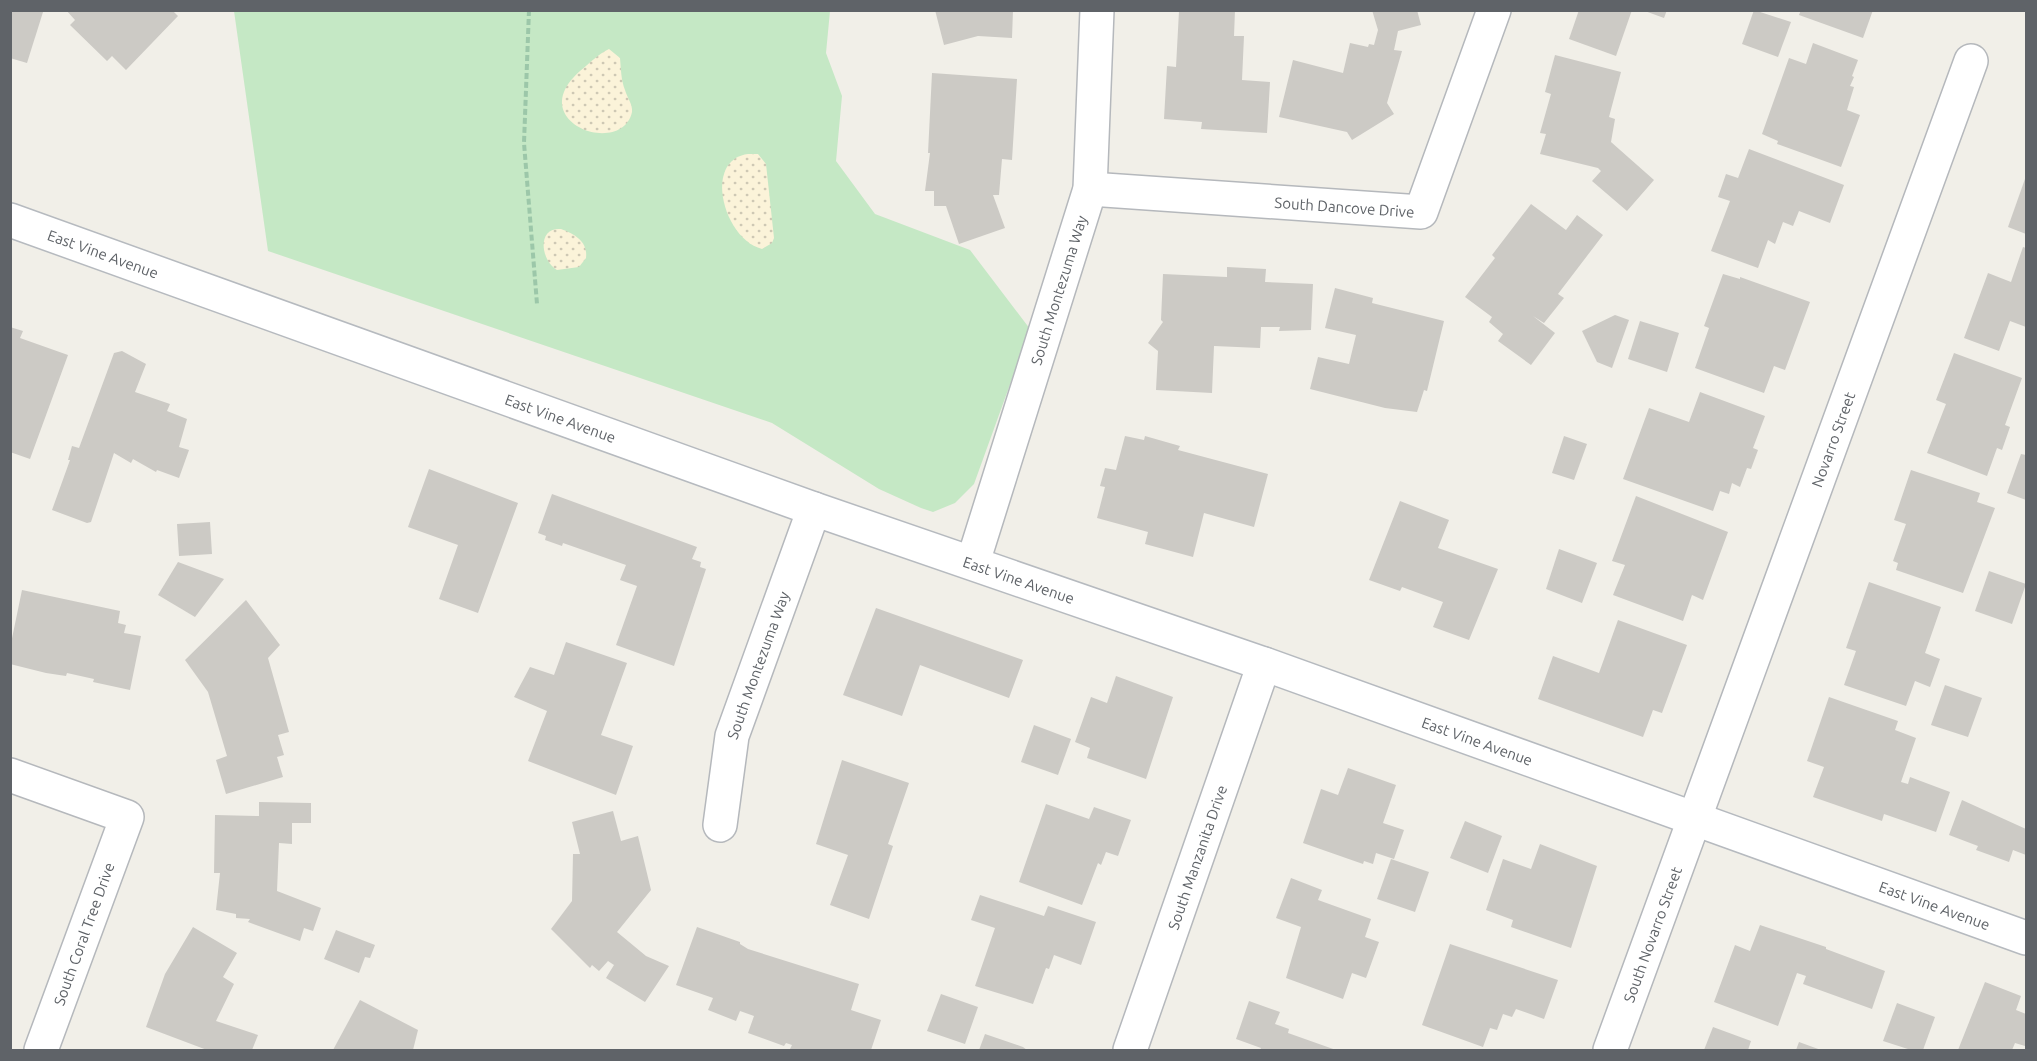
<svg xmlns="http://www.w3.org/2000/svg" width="2037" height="1061" font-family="Ubuntu,sans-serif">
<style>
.green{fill:#c5e8c5}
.sand{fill:url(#sand-dots)}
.building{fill:#cccac5}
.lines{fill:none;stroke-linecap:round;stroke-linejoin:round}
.street-casing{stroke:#b5b8bc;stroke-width:36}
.secondary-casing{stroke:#b6babf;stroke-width:36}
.path{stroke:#9cc7a9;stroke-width:4;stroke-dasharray:6 3;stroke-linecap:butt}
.street{stroke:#fff;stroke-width:33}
.secondary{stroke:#fff;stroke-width:33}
.labels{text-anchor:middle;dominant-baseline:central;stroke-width:4.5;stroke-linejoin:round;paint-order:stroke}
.street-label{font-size:15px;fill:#5f6368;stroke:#fff}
</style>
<defs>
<pattern id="sand-dots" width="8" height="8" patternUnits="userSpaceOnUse" patternTransform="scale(1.5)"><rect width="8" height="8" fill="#fbf3d9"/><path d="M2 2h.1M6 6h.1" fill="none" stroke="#cec8b4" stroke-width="1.8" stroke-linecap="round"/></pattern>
</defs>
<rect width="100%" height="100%" fill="#f1efe8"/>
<polygon class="green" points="234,11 830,11 826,53 842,96 836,161 875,214 970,250 1030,329 974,484 955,503 933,512 921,508 879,489 772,423 268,251"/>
<g class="sand">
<path d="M609,49l11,9c1,11 1,22 5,32 2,7 8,15 7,22 -10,46 -110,10 -52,-41 10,-8 17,-16 29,-22z"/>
<path d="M748,154h10l8,10 8,74 -2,5 -10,6c-38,-9 -60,-89 -14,-95z"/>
<path d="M561,229c14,5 27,13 25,29l-7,9 -22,3c-16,-9 -21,-43 4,-41z"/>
</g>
<g class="building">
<polygon points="10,10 43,12 27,63 10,58"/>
<polygon points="66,10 172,10 178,16 126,70 112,56 107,61 70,25 75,20"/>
<polygon points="935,10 1013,10 1012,38 978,36 944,45"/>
<polygon points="1235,10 1234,36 1244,36 1242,80 1270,82 1267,133 1201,129 1202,122 1164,119 1167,66 1176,67 1179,11"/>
<polygon points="1372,10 1417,10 1421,25 1398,31 1394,50 1402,51 1387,103 1394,114 1352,140 1347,132 1279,117 1293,60 1343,73 1350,43 1368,47 1369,44 1374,45 1378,30"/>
<polygon points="1579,10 1632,10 1616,56 1569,39"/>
<polygon points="1642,10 1667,10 1664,18"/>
<polygon points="1754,10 1791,22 1778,57 1742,44"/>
<polygon points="1801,10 1873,10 1863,38 1799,15"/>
<polygon points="1813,43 1858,60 1852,76 1854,77 1850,86 1854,87 1847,110 1860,115 1841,167 1777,144 1778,141 1762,134 1789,58 1806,64"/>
<polygon points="1555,55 1621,72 1609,117 1615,119 1611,142 1654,180 1627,211 1592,181 1601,171 1598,168 1540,154 1546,134 1540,133 1551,94 1545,92"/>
<polygon points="932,73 1017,79 1012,160 1002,159 999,195 993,195 1005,228 959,244 946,206 934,206 934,191 925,191 930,153 928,153"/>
<polygon points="1749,149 1844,185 1830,223 1799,211 1793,226 1783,222 1775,244 1768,240 1758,268 1711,251 1730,201 1718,197 1726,174 1738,178"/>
<polygon points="2026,176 2026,234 2008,227"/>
<polygon points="1531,204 1566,230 1577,215 1603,235 1558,294 1564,298 1544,323 1533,316 1555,333 1531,365 1498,341 1503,334 1489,322 1492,317 1465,297 1495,258 1492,255"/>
<polygon points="2023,247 2026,248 2026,327 2010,321 1999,351 1964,338 1988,273 2011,282"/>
<polygon points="1227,267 1266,269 1265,282 1313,284 1311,330 1279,331 1280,327 1261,327 1260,348 1214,346 1212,393 1156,390 1158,351 1148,343 1163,322 1161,320 1163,274 1227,277"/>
<polygon points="1723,274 1740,279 1740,277 1810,302 1785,370 1774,366 1764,393 1695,368 1709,328 1704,326"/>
<polygon points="1335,288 1373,298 1372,303 1444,321 1427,391 1424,390 1417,412 1385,408 1310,389 1318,357 1349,364 1356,335 1325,328"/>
<polygon points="1615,315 1629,320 1612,368 1597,362 1582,331"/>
<polygon points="1640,321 1679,333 1667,372 1628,359"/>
<polygon points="10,327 23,331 20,338 68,355 30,459 10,452"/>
<polygon points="122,351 146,364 135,392 170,404 167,411 187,419 179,447 189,450 179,478 157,470 156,472 133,459 131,463 114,453 91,522 87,523 52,510 70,460 68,460 72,446 79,448 114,353"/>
<polygon points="1954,353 2022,378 2005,425 2010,427 2002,450 1997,448 1987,476 1927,453 1946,404 1936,400"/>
<polygon points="1700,392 1765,416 1753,448 1758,450 1751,469 1747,468 1740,487 1732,483 1729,494 1720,491 1713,511 1623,479 1649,408 1689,422"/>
<polygon points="1125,436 1144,440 1145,436 1180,446 1178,450 1268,474 1254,527 1204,513 1193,557 1145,544 1148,532 1097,518 1105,487 1100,486 1105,468 1116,470"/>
<polygon points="1564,436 1587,444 1574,480 1552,473"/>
<polygon points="2021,454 2026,455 2026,500 2007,493"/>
<polygon points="429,469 518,503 478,613 439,599 458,545 408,527"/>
<polygon points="1911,470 1980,493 1977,502 1995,508 1963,593 1896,570 1898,563 1893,561 1906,524 1894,520"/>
<polygon points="552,494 697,547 692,559 701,562 700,567 706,569 674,666 616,645 637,586 620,580 626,565 563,543 562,546 545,540 546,536 538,533"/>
<polygon points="1636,496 1728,532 1703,600 1692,595 1683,621 1613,595 1625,565 1612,561"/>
<polygon points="1400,501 1449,520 1438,548 1498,569 1469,640 1433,627 1443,602 1402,587 1400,591 1369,580"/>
<polygon points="210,522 212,554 179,556 177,524"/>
<polygon points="1559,549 1597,563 1582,603 1546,589"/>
<polygon points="178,562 224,579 195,617 158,595"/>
<polygon points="1989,571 2026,584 2012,624 1975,611"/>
<polygon points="1869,582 1941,607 1925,653 1940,659 1930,687 1915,681 1906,706 1844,685 1856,651 1846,648"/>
<polygon points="22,590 120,611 118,623 126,625 124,633 141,636 130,690 93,682 94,679 67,673 66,676 46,673 10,664 10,648"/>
<polygon points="246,600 280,645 268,658 289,732 278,735 284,755 277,757 283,777 226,794 216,760 227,756 208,692 185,660"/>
<polygon points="876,608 1023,660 1009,698 920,665 902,716 843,695"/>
<polygon points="1618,620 1687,645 1662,713 1653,710 1643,737 1538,699 1553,656 1599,673"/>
<polygon points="566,642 627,663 601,735 633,746 616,795 528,761 547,711 514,697 530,667 554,675"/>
<polygon points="1116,676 1173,697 1146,779 1087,758 1090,748 1075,742 1091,697 1107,703"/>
<polygon points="1945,685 1982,698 1968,737 1931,725"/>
<polygon points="1829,697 1898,721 1895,730 1916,738 1901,782 1908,784 1910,777 1950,792 1936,832 1884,814 1882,821 1813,797 1824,767 1807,761"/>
<polygon points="1034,725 1071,739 1058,775 1021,762"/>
<polygon points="842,760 909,783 888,844 893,846 869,919 830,905 848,855 816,844"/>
<polygon points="1348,768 1396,785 1383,823 1404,830 1394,859 1376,853 1373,864 1364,861 1363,864 1303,843 1321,789 1338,795"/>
<polygon points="1962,800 2026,829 2026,855 2013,850 2009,862 1976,850 1978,846 1949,835"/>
<polygon points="259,802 311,803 311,823 292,823 292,844 279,843 277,891 321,908 313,931 304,928 300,941 248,922 250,919 236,918 236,914 216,910 220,873 214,873 215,815 259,816"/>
<polygon points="1046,804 1089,819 1094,807 1131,820 1118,856 1106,852 1101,865 1098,863 1082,905 1019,882"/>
<polygon points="613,811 621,841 638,836 651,890 617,932 646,956 669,966 645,1002 606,978 614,965 608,961 599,971 592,965 590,968 551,929 572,901 573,854 580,854 572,822"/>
<polygon points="1465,821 1502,836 1488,873 1450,858"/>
<polygon points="1540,844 1597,866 1571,948 1511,927 1513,920 1486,910 1503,859 1531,869"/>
<polygon points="1391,859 1429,872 1415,912 1377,899"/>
<polygon points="1291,878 1322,890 1318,900 1371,919 1365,937 1379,942 1366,978 1352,973 1343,999 1286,978 1301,927 1276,918"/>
<polygon points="980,895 1044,916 1048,906 1096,922 1081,965 1054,955 1049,969 1046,968 1033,1004 975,986 995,928 971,920"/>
<polygon points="1760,925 1826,947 1826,949 1885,971 1872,1009 1803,984 1806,976 1797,973 1778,1026 1714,1002 1735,945 1750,951"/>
<polygon points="193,927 237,953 223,977 234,984 216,1021 258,1035 252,1050 207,1050 146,1027 165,974"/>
<polygon points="697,927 740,942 740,944 748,949 859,984 851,1010 881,1020 871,1050 795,1050 790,1049 792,1045 786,1043 784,1046 748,1033 754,1016 740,1011 736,1021 708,1010 713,998 676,985"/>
<polygon points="336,930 375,945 370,958 365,957 359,973 324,959"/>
<polygon points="1450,944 1558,980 1544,1019 1516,1009 1512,1017 1503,1014 1497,1030 1490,1028 1483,1047 1422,1025"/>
<polygon points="1985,982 2021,996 2016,1010 2026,1014 2025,1046 2015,1043 2012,1050 1958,1050"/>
<polygon points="941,994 978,1007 965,1044 927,1031"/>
<polygon points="360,1000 418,1030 413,1050 333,1050"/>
<polygon points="1249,1001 1280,1012 1275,1024 1289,1029 1288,1033 1336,1050 1260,1050 1261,1048 1236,1039"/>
<polygon points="1897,1003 1935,1017 1923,1050 1911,1050 1883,1041"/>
<polygon points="1713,1027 1751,1041 1748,1050 1704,1050"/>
<polygon points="985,1034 1023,1047 1027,1050 979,1050"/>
<polygon points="1799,1042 1821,1050 1796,1050"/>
</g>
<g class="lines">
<defs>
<g id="street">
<path id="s1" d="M1090,189l331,23 73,-202"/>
<path id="s2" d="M973,562l117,-373 7,-179"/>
<polyline points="10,775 127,817 41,1050"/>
<path id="s3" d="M720,825l12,-89 82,-227"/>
<path id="s4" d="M1130,1050l134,-386"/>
<path id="s5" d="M1610,1050l361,-989"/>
</g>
<g id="secondary">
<path id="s6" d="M10,220l804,289 450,155 762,274"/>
</g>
</defs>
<use href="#street" class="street-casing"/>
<use href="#secondary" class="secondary-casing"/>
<polyline class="path" points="529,10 524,143 537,304"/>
<use href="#street" class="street"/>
<use href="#secondary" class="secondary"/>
</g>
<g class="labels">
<g class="street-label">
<text stroke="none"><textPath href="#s1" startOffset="255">South Dancove Drive</textPath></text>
<text stroke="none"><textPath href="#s6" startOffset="99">East Vine Avenue</textPath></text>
<text stroke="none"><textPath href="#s2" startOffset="285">South Montezuma Way</textPath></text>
<text stroke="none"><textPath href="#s6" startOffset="585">East Vine Avenue</textPath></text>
<text stroke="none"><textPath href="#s5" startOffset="650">Novarro Street</textPath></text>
<text stroke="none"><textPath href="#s6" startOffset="1071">East Vine Avenue</textPath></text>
<text stroke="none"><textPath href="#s3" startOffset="165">South Montezuma Way</textPath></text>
<text stroke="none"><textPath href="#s6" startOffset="1557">East Vine Avenue</textPath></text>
<text stroke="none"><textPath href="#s4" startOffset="204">South Manzanita Drive</textPath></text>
<text stroke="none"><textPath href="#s6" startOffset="2043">East Vine Avenue</textPath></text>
<text transform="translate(84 934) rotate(-70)">South Coral Tree Drive</text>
<text stroke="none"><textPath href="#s5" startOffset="123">South Novarro Street</textPath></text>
</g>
</g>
<rect width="2037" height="1061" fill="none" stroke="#5f6368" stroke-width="24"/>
</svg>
